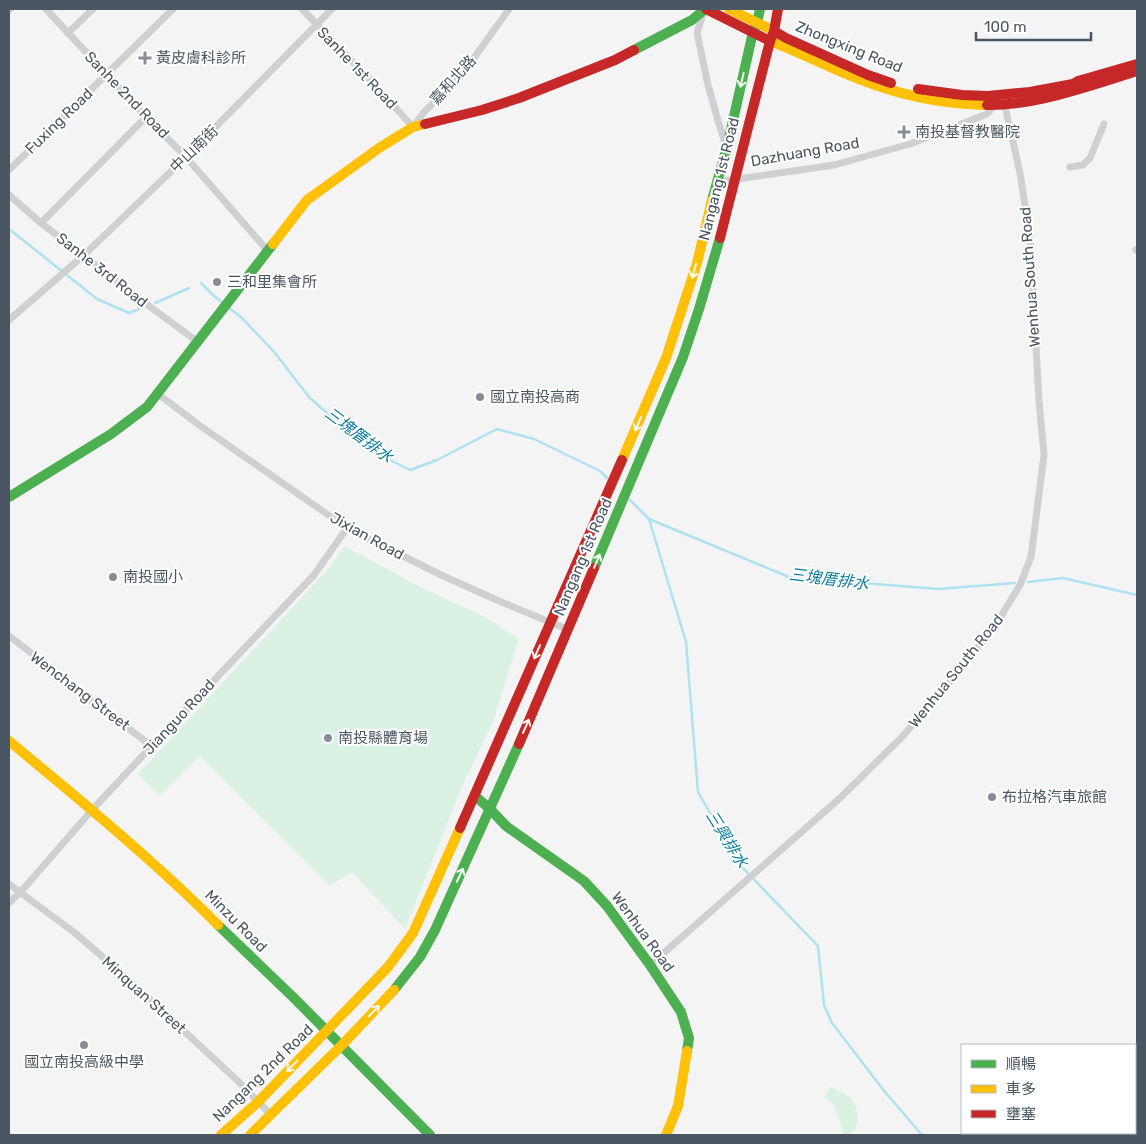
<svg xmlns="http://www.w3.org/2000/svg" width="1146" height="1144" font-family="Rubik,'Noto Sans TC',sans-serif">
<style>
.green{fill:#d9f2e3}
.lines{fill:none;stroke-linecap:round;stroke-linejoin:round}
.stream{stroke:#aee2f0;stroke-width:2.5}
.street{stroke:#ced0d2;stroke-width:7}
.fast{stroke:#4caf50;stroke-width:10}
.slow{stroke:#ffc107;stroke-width:10}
.jam{stroke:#c62828;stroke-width:10}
.oneway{stroke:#f6fbf6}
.poi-dot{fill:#868d94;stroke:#fff;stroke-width:2}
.labels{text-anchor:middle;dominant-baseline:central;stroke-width:4;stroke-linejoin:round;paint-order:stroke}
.street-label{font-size:15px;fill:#4a5661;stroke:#fff}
.poi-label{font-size:15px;fill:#4a5661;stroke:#fff;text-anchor:start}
.water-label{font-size:16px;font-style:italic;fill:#0c7c9b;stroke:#fff}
</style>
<rect width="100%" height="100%" fill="#f4f4f4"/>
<g class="green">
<polygon points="344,546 426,590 483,616 519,639 493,721 458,796 405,929 352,872 329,886 200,756 159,796 138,774 329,568"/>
<path d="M831,1087c5,3 13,6 18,10 12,9 13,38 -5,38l-10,-31 -10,-7z"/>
</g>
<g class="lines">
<g class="stream">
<polyline points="9,229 97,299 129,313 142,308"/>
<polyline points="201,283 214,296 223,303"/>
<polyline points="155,303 189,288"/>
<polyline points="229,308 242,318 275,353 309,397 345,429 382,456 410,470 437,460 497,429 534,439 600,471 607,478"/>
<polyline points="630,500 649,519 789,577 938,589 1015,583"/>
<polyline points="649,519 686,642 698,792 740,865 818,946 824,1005 832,1023 885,1092 922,1135"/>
<polyline points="1028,582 1063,578 1137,595"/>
</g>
<g class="street">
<polyline points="46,9 146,117 186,157 267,250"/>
<polyline points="302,9 375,85 413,127 424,112 461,76 509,9"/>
<polyline points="9,10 10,9"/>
<polyline points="704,11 697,33 708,85 719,124 726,146"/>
<polyline points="68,33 93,9"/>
<polyline points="1070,167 1083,165 1090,158 1104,124"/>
<polyline points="9,170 173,9"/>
<polyline points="717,182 834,165 910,144 987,114 995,105 994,104"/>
<polyline points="9,195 41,223 145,303 198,342"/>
<polyline points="41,223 146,117"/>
<polyline points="1136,250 1137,249"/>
<polyline points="9,320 84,255 186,157 332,9"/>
<polyline points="158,394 199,425 347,528 441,575 499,601 569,630"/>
<polyline points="9,636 39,659 87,698 152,746"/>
<polyline points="9,884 75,933 128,979 240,1083 271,1115"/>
<polyline points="9,903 25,887 92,810 162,735 314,575 347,528"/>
<polyline points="650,965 840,798 902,737 968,661 1003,613 1020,585 1031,557 1044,455 1039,401 1030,237 1020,173 1004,102"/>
</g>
<g class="fast">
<polyline points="634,50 692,20 705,9"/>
<polyline points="712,200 727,147 753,32 757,23 760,9"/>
<polyline points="9,497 111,434 147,407 273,244"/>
<polyline points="594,568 683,357 699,309 720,238"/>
<polyline points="475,796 490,809 506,826 584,881 607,906 650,965 681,1012 689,1038 687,1051"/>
<polyline points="218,925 293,997 430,1135"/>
<polyline points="394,990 420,957 435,930 519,744"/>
</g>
<g class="slow">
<polyline points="729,9 774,31"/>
<path d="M770,41c30,11 59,27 89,38 40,16 85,25 128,26"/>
<polyline points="273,244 307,200 379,148 413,127 425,124"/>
<polyline points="622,460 666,358 697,263 712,200"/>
<path d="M9,741c71,59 143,118 209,184"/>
<polyline points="221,1135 258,1102 388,967 413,933 460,828"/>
<polyline points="250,1135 341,1046 394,990"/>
<polyline points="666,1135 678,1106 687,1051"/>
</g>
<g class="jam">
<polyline points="706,9 770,41"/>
<polyline points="774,31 786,38 868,75 891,83"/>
<polyline points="918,89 962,95 988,96 1030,92 1073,84 1078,81 1137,64"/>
<path d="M987,105c47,1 105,-20 150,-34"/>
<polyline points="425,124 482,110 519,98 615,60 634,50"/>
<polyline points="720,238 770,41 774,31 778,9"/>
<polyline points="519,744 594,568"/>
<polyline points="460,828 622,460"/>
</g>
</g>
<defs><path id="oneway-shaft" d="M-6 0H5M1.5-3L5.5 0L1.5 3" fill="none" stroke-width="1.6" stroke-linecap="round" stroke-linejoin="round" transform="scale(1.25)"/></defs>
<g class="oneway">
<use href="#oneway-shaft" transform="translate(742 80) rotate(103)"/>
<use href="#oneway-shaft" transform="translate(694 271) rotate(106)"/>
<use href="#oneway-shaft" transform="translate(638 424) rotate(114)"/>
<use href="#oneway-shaft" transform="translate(597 561) rotate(-67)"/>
<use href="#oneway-shaft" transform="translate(537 652) rotate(114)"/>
<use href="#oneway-shaft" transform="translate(526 726) rotate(-66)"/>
<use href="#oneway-shaft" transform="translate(460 875) rotate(-65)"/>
<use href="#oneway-shaft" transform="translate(374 1011) rotate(-46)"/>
<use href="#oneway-shaft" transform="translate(292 1066) rotate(134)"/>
</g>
<g class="poi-dot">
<path d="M142.5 50.5h5v5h5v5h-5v5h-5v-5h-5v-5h5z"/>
<path d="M901.5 124.5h5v5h5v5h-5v5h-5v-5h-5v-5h5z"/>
<circle cx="217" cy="282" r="5"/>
<circle cx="480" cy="397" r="5"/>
<circle cx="113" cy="577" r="5"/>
<circle cx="328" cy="738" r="5"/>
<circle cx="992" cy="797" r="5"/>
<circle cx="84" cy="1045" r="5"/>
</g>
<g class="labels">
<g class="street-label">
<text transform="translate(849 47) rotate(22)">Zhongxing Road</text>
<text transform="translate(357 68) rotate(46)">Sanhe 1st Road</text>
<text transform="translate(453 80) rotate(-48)">嘉和北路</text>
<text transform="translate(127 95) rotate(46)">Sanhe 2nd Road</text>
<text transform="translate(59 121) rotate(-44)">Fuxing Road</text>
<text transform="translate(194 149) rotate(-44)">中山南街</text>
<text transform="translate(805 152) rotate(-10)">Dazhuang Road</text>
<text transform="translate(719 179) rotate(-76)">Nangang 1st Road</text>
<text transform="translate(102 270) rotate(38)">Sanhe 3rd Road</text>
<text transform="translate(1030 277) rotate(-94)">Wenhua South Road</text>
<text transform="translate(367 536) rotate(29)">Jixian Road</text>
<text transform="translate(583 557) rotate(-67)">Nangang 1st Road</text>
<text transform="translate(956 671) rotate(-51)">Wenhua South Road</text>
<text transform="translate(80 691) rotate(37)">Wenchang Street</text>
<text transform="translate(179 717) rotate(-47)">Jianguo Road</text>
<text transform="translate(236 921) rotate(45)">Minzu Road</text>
<text transform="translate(643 932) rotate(54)">Wenhua Road</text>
<text transform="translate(144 995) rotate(42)">Minquan Street</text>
<text transform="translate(263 1073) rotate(-44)">Nangang 2nd Road</text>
</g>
<g class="poi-label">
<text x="156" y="58">黃皮膚科診所</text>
<text x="915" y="132">南投基督教醫院</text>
<text x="227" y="282">三和里集會所</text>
<text x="490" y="397">國立南投高商</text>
<text x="123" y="577">南投國小</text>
<text x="338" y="738">南投縣體育場</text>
<text x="1002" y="797">布拉格汽車旅館</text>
<text x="84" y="1062" text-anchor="middle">國立南投高級中學</text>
</g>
<g class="water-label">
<text transform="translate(359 435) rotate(37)">三塊厝排水</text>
<text transform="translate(829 579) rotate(7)">三塊厝排水</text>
<text transform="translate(727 839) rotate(58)">三興排水</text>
</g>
</g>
<rect width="1146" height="1144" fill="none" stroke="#4a5661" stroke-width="20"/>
<rect x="961" y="1044" width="175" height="90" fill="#ffffff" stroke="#b7bbc0"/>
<rect x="971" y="1060" width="25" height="8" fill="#4caf50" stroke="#b7bbc0"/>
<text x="1006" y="1069" font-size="15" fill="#4a5661">順暢</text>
<rect x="971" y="1085" width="25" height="8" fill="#ffc107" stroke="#b7bbc0"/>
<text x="1006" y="1094" font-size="15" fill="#4a5661">車多</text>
<rect x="971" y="1110" width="25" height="8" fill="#c62828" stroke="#b7bbc0"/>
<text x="1006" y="1119" font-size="15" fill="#4a5661">壅塞</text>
<path d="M976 32v8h115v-8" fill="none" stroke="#4a5661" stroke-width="2.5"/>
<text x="984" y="32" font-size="15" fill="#4a5661" stroke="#ffffff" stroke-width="4" paint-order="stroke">100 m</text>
</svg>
